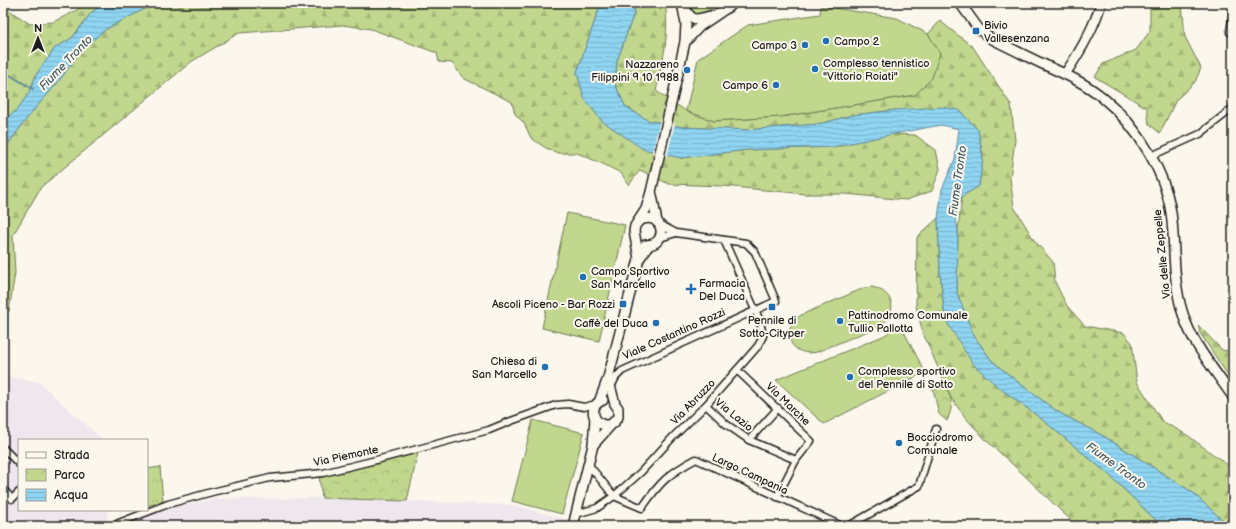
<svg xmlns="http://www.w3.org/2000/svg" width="1236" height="529" font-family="'Balsamiq Sans',sans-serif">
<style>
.built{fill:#efe7ee}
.forest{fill:url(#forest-firs);stroke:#6e7a54}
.park{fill:url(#park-crowns);stroke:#6e7a54}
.garden{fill:#c1d78d;stroke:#6e7a54}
.water{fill:url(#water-rules);stroke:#618a9c}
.pier{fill:#fbf7ec}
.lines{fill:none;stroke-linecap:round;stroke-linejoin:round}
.stream{stroke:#618a9c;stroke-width:2}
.street-casing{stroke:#1c1c1c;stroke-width:9}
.secondary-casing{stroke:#1c1c1c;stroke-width:12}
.street{stroke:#fbf7ec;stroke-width:6}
.secondary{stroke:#fbf7ec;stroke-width:9}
.poi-dot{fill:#1f6fb2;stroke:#fbf7ec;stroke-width:1.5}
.labels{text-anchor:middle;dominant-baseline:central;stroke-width:4;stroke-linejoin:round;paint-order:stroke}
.poi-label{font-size:11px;fill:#1c1c1c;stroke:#fbf7ec;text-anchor:start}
.street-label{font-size:11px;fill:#1c1c1c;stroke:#fbf7ec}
.water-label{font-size:12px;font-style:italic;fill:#445c67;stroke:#fbf7ec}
</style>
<defs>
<pattern id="forest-firs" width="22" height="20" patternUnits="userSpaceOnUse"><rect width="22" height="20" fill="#c1d78d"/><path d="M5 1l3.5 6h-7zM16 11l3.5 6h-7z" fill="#a5b879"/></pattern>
<pattern id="park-crowns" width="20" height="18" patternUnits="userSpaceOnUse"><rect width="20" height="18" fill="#c1d78d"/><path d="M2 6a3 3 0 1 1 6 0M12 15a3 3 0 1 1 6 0" fill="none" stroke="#a5b879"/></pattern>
<pattern id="water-rules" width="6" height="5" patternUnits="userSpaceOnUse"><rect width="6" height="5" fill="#8fd4f1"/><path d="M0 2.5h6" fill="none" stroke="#7bb5ce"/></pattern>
</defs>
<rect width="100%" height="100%" fill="#fbf7ec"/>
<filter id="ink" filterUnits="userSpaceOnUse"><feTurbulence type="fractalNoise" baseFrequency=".025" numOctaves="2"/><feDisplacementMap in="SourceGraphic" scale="8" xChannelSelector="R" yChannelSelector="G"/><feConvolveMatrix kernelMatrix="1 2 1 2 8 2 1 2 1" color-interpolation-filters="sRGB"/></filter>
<g filter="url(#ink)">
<g class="built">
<polygon points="5,376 39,382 103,440 19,440 19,510 107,510 108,520 93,526 3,526 3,378"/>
<polygon points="322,498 513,505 569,520 567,526 121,526 128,522 168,508 214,499"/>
</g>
<g class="forest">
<polygon points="3,3 12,12 30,24 53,22 77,10 83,3 104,3 91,13 72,38 55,48 36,75 29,93 16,111 3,120"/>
<polygon points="156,3 601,3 577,72 584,98 602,121 681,158 747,150 832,147 891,134 915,135 936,150 940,169 932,191 906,200 846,194 806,194 723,186 669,184 640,170 629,185 621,173 603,164 577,153 558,153 546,148 531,138 524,123 515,114 512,102 463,78 452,63 439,62 437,53 371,29 343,25 239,33 191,62 41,187 13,235 15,273 9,311 3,315 3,151 28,117 58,82 82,49 106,29"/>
<path d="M635,3h30c5,29 -2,59 -9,88l30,20 28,10 66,-4 135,-22 17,-17 7,-25 -11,-19 12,-13 33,26 38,58 4,35 -5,38 4,29 20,33 19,22 2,20 12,24 18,20 39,7 8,10 5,39 25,39 25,14 46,34v57h-4l-37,-34 -87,-55 -47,-25 -35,-26 -31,-25 -18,-25 -17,-43 1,-63 4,-34 17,-10 4,-29 -5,-27 -82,-20 -43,5 -34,9 -72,6 -65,-3 -35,-7 -22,-14 -10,-22 2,-23 17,-48z"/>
<polygon points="1150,3 1182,3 1185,37 1201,68 1195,82 1176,100 1160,133 1149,124 1147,108 1095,77 1103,64 1136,50 1150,31"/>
<polygon points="938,218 940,273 945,319 998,387 1039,417 1107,473 1162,526 1078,526 1062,512 1023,474 986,440 965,417 951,398 923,333 916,306 917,237"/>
<polygon points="1198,325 1222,350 1233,352 1233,383 1200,333"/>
</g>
<g class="park">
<path d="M932,385l14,2c7,15 7,19 1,34l-8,-7z"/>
<polygon points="418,453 407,501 322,498 319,476 377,464"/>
<polygon points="160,467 163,501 147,506 147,469"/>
</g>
<g class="garden">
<path d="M687,3h34c-13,8 -28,20 -34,0z"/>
<polygon points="821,6 897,18 928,34 940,53 932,78 915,95 780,117 714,121 686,111 698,59 748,25 820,14"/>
<polygon points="567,213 625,225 599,341 542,328"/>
<path d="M872,287c22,5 27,25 8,39l-63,26c-26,6 -39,-21 -16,-37l63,-27z"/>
<polygon points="897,325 902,328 925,372 824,424 776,380 883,336 888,333"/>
<polygon points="533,420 584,433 562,514 512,501"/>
</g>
<g class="water">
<polygon points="104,3 156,3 106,29 82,49 58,82 28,117 3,151 3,120 16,111 29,93 36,75 55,48 72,38 91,13"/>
<polygon points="601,3 635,3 634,13 617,61 615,84 625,106 647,120 682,127 747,130 819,124 853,115 896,110 941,107 959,110 978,130 983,158 979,186 961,197 955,217 958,230 957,293 974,336 992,361 1023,386 1058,412 1105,437 1192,492 1229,526 1162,526 1107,473 1039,417 998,387 973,364 945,319 940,273 938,218 942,189 955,159 959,129 941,125 904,132 832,147 747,150 681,158 643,149 602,121 584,98 577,72"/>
</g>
<polygon class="pier" points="660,120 675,123 667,157 652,153"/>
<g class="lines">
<polyline class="stream" points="3,71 33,89"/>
<defs>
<g id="street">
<polyline points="1233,13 1230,32 1233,33"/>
<polyline points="1151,156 1200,134 1233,108"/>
<polyline points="660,238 676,233"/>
<polyline points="737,370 811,441 796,460 777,497"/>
<polyline points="611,387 616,377 622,371 776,301 755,252 746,243 676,233 659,224"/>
<polyline points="706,405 726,424 749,440 796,460"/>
<polyline points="749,440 778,408"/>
<polyline points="3,448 19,464"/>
<polyline points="588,464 614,496"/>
<polyline points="3,489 12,499 19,492"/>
<path d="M614,496l28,12c18,-26 26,-34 54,-49l146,67"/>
<polyline points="576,514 597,508 614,496 641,472 673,437 706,405 758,346 763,336 760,321 724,240"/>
<polyline points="3,518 5,526"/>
<polyline points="111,526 168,504 212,492 270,478 323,473 380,459 489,430 511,421 556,405 568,404 584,407 596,404"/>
<polyline points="847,526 852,524 919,486 936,429"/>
</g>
<g id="secondary">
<path d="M960,3l18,25 12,10c18,9 36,18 55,27 20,9 40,18 57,32 36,29 66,78 70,124 3,31 1,63 11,93 8,28 33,58 50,83"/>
<path d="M685,8c7,14 11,12 25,8"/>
<polyline points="685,42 700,26 734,3"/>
<path d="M1065,74c15,-22 29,-45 36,-71"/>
<polyline points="652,195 657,222"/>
<path d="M639,221c24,-13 32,25 6,24"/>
<polyline points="639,259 634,231 635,226 646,209 651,192 685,42 686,24 682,3"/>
<path d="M603,400c-19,7 -7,32 11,23"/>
<polyline points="599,402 608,378 639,259 649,245"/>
<polyline points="593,445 618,417 618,408 615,404 608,378"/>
<polyline points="573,526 593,445 595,418"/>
</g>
</defs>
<use href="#street" class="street-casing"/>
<use href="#secondary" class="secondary-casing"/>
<use href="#street" class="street"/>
<use href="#secondary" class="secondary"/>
</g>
</g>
<g class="poi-dot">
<rect x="972" y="27" width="8" height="8" rx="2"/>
<circle cx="826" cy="41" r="4"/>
<circle cx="805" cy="45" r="4"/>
<circle cx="815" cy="69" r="4"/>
<circle cx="687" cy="70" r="4"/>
<circle cx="776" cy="85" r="4"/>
<circle cx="583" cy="277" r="4"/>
<path d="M689 283h4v4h4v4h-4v4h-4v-4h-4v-4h4z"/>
<rect x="619" y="300" width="8" height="8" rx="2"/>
<rect x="768" y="303" width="8" height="8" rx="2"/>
<circle cx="840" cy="321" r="4"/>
<circle cx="656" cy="323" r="4"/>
<circle cx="545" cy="367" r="4"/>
<circle cx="850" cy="377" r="4"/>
<circle cx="899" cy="443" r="4"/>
</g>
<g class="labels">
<g class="poi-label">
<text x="984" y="25">Bivio<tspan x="984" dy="13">Vallesenzana</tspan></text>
<text x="834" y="41">Campo 2</text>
<text x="797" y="45" text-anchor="end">Campo 3</text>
<text x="823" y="63">Complesso tennistico<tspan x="823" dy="13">"Vittorio Roiati"</tspan></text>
<text x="679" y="64" text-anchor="end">Nazzareno<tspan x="679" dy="13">Filippini 9 10 1988</tspan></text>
<text x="768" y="85" text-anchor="end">Campo 6</text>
<text x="591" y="271">Campo Sportivo<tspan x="591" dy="13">San Marcello</tspan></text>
<text x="699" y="283">Farmacia<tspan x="699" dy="13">Del Duca</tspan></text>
<text x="615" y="304" text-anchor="end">Ascoli Piceno - Bar Rozzi</text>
<text x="848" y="315">Pattinodromo Comunale<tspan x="848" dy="13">Tullio Pallotta</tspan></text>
<text x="772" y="320" text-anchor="middle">Pennile di<tspan x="772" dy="13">Sotto-Cityper</tspan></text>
<text x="648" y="323" text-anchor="end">Caffè del Duca</text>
<text x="537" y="361" text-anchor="end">Chiesa di<tspan x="537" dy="13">San Marcello</tspan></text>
<text x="858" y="371">Complesso sportivo<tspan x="858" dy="13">del Pennile di Sotto</tspan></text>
<text x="907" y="437">Bocciodromo<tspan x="907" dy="13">Comunale</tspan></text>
</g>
<g class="street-label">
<text transform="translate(1162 254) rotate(-96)">Via delle Zeppelle</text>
<text transform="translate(674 334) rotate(-24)">Viale Costantino Rozzi</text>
<text transform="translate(693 402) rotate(-46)">Via Abruzzo</text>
<text transform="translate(788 404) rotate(44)">Via Marche</text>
<text transform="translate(734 415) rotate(39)">Via Lazio</text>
<text transform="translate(346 456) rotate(-12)">Via Piemonte</text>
<text transform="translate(750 474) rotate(25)">Largo Campania</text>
</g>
<g class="water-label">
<text transform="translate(66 63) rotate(-46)">Fiume Tronto</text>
<text transform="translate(958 181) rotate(-82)">Fiume Tronto</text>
<text transform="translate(1116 466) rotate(36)">Fiume Tronto</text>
</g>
</g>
<rect width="1236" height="529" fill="none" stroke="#fbf7ec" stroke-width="16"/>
<rect x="8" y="8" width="1220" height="513" fill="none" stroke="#1c1c1c" stroke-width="1.5" filter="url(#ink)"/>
<rect x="18" y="439" width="130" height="72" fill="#fbf7ec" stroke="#a29f99"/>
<rect x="26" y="452" width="20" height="6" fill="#fbf7ec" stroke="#a29f99"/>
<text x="54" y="459" font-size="12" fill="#1c1c1c">Strada</text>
<rect x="26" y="469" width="20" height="12" fill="url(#park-crowns)" stroke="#a29f99"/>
<text x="54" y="479" font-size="12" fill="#1c1c1c">Parco</text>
<rect x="26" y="489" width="20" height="12" fill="url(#water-rules)" stroke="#a29f99"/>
<text x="54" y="499" font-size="12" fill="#1c1c1c">Acqua</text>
<g transform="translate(38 38)" stroke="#fbf7ec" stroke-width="3" paint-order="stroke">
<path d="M0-3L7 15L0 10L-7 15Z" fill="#1c1c1c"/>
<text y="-6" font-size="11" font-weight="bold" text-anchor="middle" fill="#1c1c1c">N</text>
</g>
</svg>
